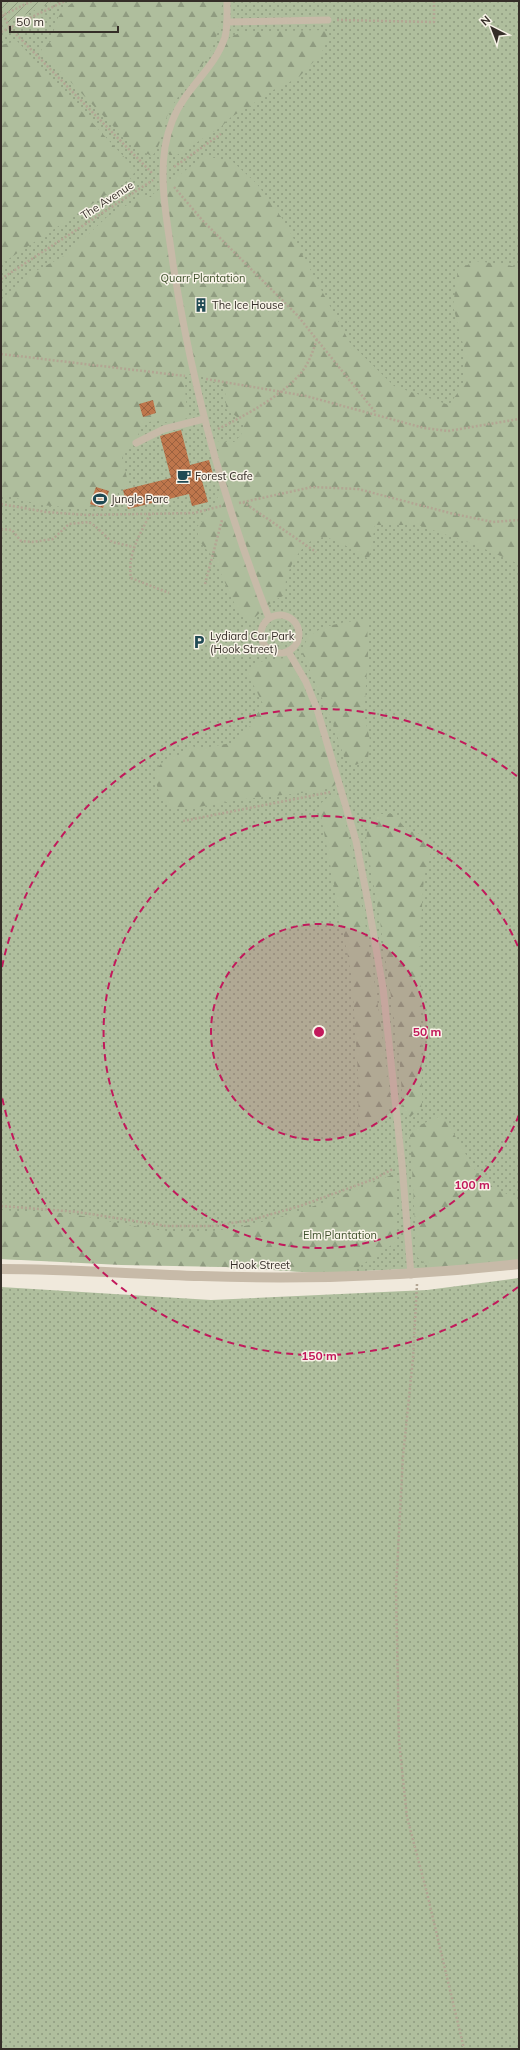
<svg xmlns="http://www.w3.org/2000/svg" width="520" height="2050" font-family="Mulish,sans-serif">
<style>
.grass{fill:url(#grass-dots)}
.forest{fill:url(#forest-firs)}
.garden{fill:url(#garden-furrows)}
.building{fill:url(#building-cross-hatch)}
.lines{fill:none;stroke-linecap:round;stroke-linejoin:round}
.path{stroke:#b3a593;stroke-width:2.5;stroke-dasharray:2 2;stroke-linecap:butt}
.service{stroke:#c7baa8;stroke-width:7}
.minor{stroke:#c7baa8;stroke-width:10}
.ring{fill:none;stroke:#c2185b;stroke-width:2;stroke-dasharray:7 5}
.labels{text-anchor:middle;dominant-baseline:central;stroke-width:3;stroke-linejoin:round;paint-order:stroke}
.street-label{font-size:11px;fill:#352e28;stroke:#f8f3e8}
.park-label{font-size:11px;fill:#40522d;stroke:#f8f3e8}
.poi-label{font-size:11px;fill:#352e28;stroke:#f8f3e8;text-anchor:start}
.centre{fill:#c2185b;stroke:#f8f3e8;stroke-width:2}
.ring-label{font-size:12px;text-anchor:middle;font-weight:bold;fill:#c2185b;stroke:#f8f3e8;stroke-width:3;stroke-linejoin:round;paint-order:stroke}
</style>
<defs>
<pattern id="grass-dots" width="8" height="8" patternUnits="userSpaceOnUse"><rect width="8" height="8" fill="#afbe9d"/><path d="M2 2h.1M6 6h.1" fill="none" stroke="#8f9b80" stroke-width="1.8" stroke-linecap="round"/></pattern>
<pattern id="forest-firs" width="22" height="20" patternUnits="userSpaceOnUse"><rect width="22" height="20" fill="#afbe9d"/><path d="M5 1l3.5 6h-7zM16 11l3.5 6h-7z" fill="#8f9b80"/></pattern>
<pattern id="garden-furrows" width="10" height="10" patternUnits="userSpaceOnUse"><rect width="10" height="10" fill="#afbe9d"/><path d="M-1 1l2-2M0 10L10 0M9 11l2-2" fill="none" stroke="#8f9b80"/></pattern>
<pattern id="building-cross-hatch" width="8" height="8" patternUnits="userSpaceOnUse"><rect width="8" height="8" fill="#be764c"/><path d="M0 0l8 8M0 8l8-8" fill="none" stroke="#9b613f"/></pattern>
</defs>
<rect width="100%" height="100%" fill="#f0e9dc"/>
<g class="grass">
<polygon points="1,1 519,1 519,1260 430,1268 320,1273 226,1267 1,1259"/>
<polygon points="519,1278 519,2049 1,2049 1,1287 211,1300 427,1290"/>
</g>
<g class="forest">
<path d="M75,1h148c-2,18 -5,37 -14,53 -11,20 -29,36 -40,58 -7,13 -6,33 -17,44l-18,-8 -93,-97 2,-5 9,-5c4,-21 4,-27 23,-40z"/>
<polygon points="325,30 329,37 321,54 298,78 267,93 249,107 231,117 221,127 177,155 170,155 165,151 176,115 231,36 244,32"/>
<polygon points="17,41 136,170 130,179 1,264 1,45"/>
<path d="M205,156l28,6 24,22 27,37 66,122 44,43 55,19 15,-21 1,-32 -12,-46 5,-36 17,-9 33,4 11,3v296l-46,-20 -55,-19h-43l-6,34c-14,-7 -26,-17 -41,-21 -21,-6 -38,26 -42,42 -1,5 0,11 -1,15l-12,6 -21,19 -12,-4 -26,-58 -15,-17 -2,-14c29,-36 30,-42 19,-86l18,1 7,-7 3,-13 -18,-13 -1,-22 -22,-10 -20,-4 5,45 -20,5 -8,-3 -11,2 -9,8 -3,8 -12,13 -3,7 7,28 -12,4 4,18 -34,1 -46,-4 -40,-11v-194l27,-25 38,-20 42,-39 33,-19h8z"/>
<path d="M367,619l1,35 -4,61 6,25 -2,18 -12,7 -12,-8 -11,-34 -30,-68c-1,-31 42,-32 64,-36z"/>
<polygon points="285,658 291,661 296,670 339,765 341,777 334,786 320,791 245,799 187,809 176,809 167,803 159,792 155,779 157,768 166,759 183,754 190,745 199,749 236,742 251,725 263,704 247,672 257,662"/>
<path d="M334,796l7,6c23,99 37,199 50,300l-4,12 -24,19 -5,-9 1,-35 -7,-111 -30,-156 -2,-18 7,-6z"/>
<polygon points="377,814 393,814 407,830 427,836 432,849 424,875 420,937 422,1107 410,1117 403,1109 399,1052 379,914 366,842 368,823"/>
<polygon points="443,1115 476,1172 493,1187 519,1200 519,1260 430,1268 417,1257 410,1135 420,1125"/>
<path d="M396,1173v69l-45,30 -31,1 -94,-6 -105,-2 -120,-6v-49c25,2 51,1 76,5 39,7 82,19 123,17 68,-4 134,-33 196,-59z"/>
</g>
<polygon class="garden" points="1,1 54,1 1,26"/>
<g class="building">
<polygon points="153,400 156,413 143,417 139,404"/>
<polygon points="181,430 190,465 209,460 214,478 202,481 208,502 192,506 189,494 128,509 123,490 171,478 160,436"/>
<polygon points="96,487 109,491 103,508 90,504"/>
</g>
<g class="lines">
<g class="path">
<polyline points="1,11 10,28 153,174"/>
<polyline points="1,16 32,1"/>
<polyline points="337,20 434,22 434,1"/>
<polyline points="1,32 65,1"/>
<polyline points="174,167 221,134"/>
<polyline points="174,187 203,221 297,315 376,413"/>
<polyline points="1,279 153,180"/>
<polyline points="1,354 185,376"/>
<polyline points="206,379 306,396 424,428 448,431 519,419"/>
<path d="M218,429c26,-13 64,-33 83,-56 8,-10 12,-22 16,-34"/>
<polyline points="243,502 316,552"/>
<polyline points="239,503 312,487 358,489 454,514 493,522 519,520"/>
<polyline points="1,504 46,512 86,515 194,513 221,506"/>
<path d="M150,514c-10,21 -23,40 -19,64l38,15"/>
<polyline points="1,529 12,530 21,541 32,542 53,539 69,524 89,522 95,526 112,542 134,547"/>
<polyline points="205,584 222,520"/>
<polyline points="183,821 331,792"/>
<polyline points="1,1206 78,1212 166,1226 213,1226 251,1220 300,1206 374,1179 393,1169"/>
<polyline points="417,1284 413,1358 403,1456 396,1589 399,1741 407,1817 427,1893 464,2049"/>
</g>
<g class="service">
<path d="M227,1c0,11 1,25 -2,36 -8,25 -27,41 -41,62 -10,14 -16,31 -19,48 -6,39 3,78 8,117 19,121 51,240 96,354"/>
<polyline points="227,22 328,20"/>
<polyline points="136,443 164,429 204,419"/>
<circle cx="280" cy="634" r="19"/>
<polyline points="288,651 306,682 317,709 356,841 368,902 383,988 402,1164 411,1275"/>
</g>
<path class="minor" d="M1,1269c67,0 133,5 200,7 107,4 212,0 318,-12"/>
</g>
<circle cx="319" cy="1032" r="108" fill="#c2185b" fill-opacity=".12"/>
<g class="ring">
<circle cx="319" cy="1032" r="108"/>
<path d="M519 1115A216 216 0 1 1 519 949"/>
<path d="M518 1287A324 324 0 0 1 2 1097M2 967A324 324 0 0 1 518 777"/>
</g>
<defs>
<symbol id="building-bare" viewBox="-9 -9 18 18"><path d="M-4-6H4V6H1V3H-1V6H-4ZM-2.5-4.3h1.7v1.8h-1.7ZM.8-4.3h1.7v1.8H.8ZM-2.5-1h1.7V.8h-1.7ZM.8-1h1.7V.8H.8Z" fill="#204a54" stroke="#f8f3e8" stroke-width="2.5" paint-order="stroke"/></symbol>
<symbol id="cafe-bare" viewBox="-9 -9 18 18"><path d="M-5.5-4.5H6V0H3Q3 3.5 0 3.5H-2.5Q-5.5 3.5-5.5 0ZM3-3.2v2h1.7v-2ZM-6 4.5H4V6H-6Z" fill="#204a54" stroke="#f8f3e8" stroke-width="2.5" paint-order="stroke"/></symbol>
<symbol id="stadium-bare" viewBox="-9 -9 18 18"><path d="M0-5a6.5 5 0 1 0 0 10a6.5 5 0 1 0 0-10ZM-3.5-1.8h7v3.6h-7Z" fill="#204a54" stroke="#f8f3e8" stroke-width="2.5" paint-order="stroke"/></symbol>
<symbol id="parking-bare" viewBox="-9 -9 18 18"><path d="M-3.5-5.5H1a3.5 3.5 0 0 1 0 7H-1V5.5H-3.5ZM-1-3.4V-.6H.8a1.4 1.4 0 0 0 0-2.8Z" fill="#204a54" stroke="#f8f3e8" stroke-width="2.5" paint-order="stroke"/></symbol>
</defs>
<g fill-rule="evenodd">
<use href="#building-bare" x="191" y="295" width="20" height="20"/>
<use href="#cafe-bare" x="174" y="466" width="20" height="20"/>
<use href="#stadium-bare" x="90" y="489" width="20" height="20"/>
<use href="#parking-bare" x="189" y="632" width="20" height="20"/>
</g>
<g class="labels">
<g class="street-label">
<text transform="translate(107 200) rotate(-33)">The Avenue</text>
<text x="260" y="1265">Hook Street</text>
</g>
<g class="park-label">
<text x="203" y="278">Quarr Plantation</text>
<text x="340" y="1235">Elm Plantation</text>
</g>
<g class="poi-label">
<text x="212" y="305">The Ice House</text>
<text x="195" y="476">Forest Cafe</text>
<text x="111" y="499">Jungle Parc</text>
<text x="210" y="636">Lydiard Car Park<tspan x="210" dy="13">(Hook Street)</tspan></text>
</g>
</g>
<circle cx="319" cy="1032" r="6" class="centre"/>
<g class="ring-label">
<text x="427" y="1036">50 m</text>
<text x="472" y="1189">100 m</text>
<text x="319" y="1360">150 m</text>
</g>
<rect width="520" height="2050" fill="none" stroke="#352e28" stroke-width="4"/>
<g transform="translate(492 28) rotate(318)" stroke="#f8f3e8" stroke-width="3" paint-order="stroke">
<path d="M0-3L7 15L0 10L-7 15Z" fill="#352e28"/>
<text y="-6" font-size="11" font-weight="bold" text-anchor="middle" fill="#352e28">N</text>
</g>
<path d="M10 26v6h108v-6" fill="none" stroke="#352e28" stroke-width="2"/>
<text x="16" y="26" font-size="12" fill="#352e28" stroke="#f8f3e8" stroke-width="3" paint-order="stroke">50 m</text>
</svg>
